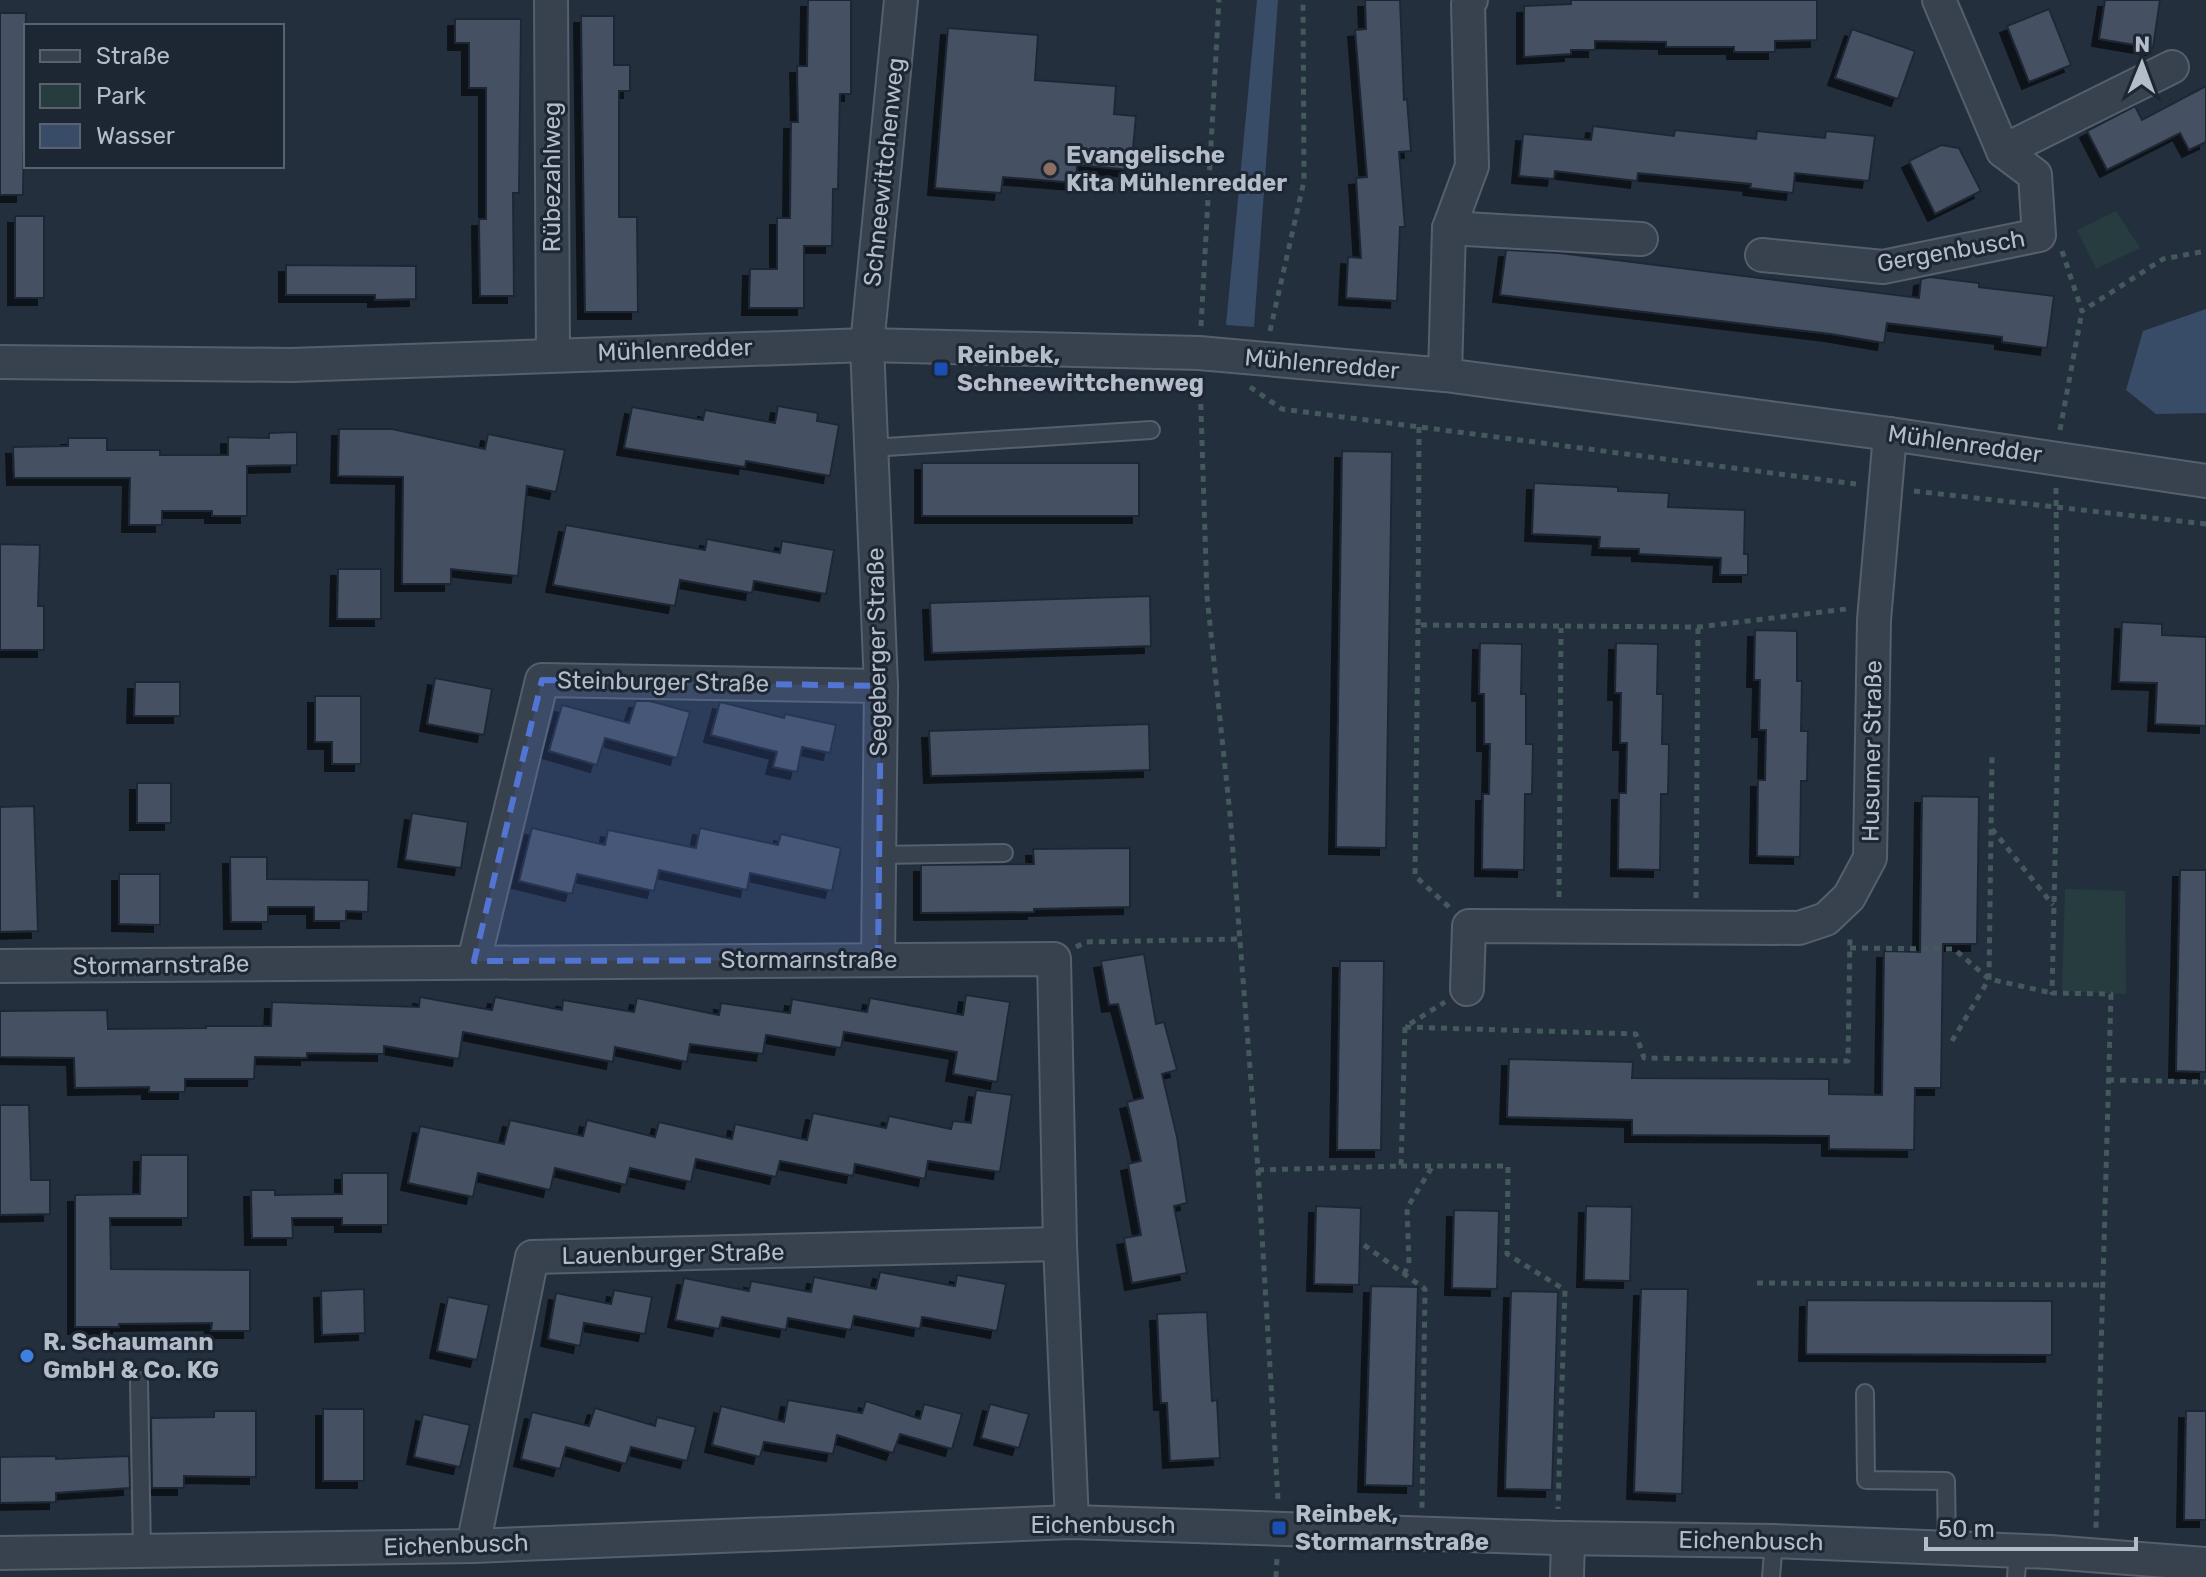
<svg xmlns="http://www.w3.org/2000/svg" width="2206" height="1577" font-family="Rubik,sans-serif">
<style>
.green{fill:#263c3f}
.water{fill:#394c67}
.building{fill:#455162;stroke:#1f2835;stroke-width:2;filter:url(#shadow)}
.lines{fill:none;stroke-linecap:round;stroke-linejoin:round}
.lane-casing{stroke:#565f6c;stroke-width:20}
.street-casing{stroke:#565f6c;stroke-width:36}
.path{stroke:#44595c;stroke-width:5;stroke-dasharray:6 6;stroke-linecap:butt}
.lane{stroke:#38414e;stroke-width:16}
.street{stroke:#38414e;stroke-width:32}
.marked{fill:#5274d3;fill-opacity:0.2;stroke:#5274d3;stroke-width:6;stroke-dasharray:16 10;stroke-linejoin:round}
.education-dot{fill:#8d6e63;stroke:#1d2633;stroke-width:3}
.transit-dot{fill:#1a4fb4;stroke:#1d2633;stroke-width:3}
.shop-dot{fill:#3f7fe0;stroke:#1d2633;stroke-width:3}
.labels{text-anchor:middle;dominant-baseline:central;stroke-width:6;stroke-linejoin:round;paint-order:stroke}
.poi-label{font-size:24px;font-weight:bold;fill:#b4bcc9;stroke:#1d2633;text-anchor:start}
.street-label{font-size:24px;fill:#b4bcc9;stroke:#1d2633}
</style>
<defs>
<filter id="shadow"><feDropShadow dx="-7" dy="7" stdDeviation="0" flood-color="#0009"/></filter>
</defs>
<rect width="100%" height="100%" fill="#242f3e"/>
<g class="green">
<polygon points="2116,211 2140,248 2096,269 2077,230"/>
<polygon points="2065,889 2125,891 2126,994 2062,991"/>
</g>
<g class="water">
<polygon points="1257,0 1278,0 1254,327 1226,325"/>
<polygon points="2206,309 2206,413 2156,414 2126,390 2143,331"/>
</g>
<g class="building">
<polygon points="808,0 851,0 851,94 840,94 838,189 833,189 832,246 804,246 804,308 749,308 750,269 777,269 777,218 790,218 791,122 798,122 797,66 807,66"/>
<polygon points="1365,0 1400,0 1404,100 1407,99 1411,151 1399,152 1405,227 1400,227 1397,301 1346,298 1348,257 1361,258 1356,178 1367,177 1355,30 1366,29"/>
<polygon points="1571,0 1817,0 1817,40 1775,41 1775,52 1734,52 1734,47 1666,47 1666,42 1595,41 1595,50 1571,50 1571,54 1524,57 1524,6 1571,4"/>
<polygon points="2105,0 2160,0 2153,48 2099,39"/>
<polygon points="2049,9 2071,65 2029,82 2007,26"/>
<polygon points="0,13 26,13 23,195 0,195"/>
<polygon points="581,16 614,16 614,65 630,65 630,91 619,91 619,217 637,217 638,312 585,312"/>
<polygon points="455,19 521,19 519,193 513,193 514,296 480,296 479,219 486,219 486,88 469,88 469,43 455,43"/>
<polygon points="948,28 1038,35 1035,80 1116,86 1114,114 1136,116 1131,170 1077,165 1076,183 1003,177 1001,193 935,188"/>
<polygon points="1852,29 1915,51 1898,99 1835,78"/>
<polygon points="2206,86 2206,142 2189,150 2180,133 2107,170 2087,131 2135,106 2142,120"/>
<polygon points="1593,126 1674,136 1675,130 1756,139 1757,131 1825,138 1826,131 1875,136 1869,181 1795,173 1793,193 1750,188 1751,184 1638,173 1637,181 1555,171 1554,179 1519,176 1523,134 1591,140"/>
<polygon points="1941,145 1959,148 1981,191 1935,214 1909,161"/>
<rect x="15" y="216" width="29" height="82"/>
<polygon points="1506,250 1560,253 1919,298 1921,279 1930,277 1979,283 1979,287 2054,296 2047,348 2002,342 2002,337 1887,323 1884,343 1831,334 1500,295"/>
<polygon points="286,265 416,266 416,299 375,300 375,295 286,295"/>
<polygon points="778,406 818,413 817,421 839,425 830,476 746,461 745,467 624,448 632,407 703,420 705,410 775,423"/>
<polygon points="339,429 392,429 485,449 488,434 565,450 556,492 527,486 518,576 451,569 451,584 402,584 403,477 338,476"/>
<polygon points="297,432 297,465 247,466 247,516 212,516 212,511 162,511 162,525 129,525 130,478 14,478 13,447 68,446 68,438 107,438 107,450 160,450 160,455 228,455 228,437 269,438 269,433"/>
<polygon points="1342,451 1392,452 1386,848 1336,847"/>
<rect x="922" y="463" width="217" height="53"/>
<polygon points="1534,483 1618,487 1618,491 1669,493 1668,507 1745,510 1744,554 1748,554 1748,575 1720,575 1721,558 1639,554 1639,549 1599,548 1600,537 1532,534"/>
<polygon points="566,525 705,550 707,539 780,553 782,541 834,550 826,594 754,581 752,593 680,580 675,606 553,585"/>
<polygon points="0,544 40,545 38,606 44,606 44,650 0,650"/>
<polygon points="338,569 381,569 381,619 337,619"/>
<polygon points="1150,596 1151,646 932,653 930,603"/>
<polygon points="2122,622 2162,624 2162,635 2206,637 2206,726 2155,724 2157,683 2119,682"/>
<polygon points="1755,630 1797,631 1797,681 1802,681 1801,731 1808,731 1807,781 1801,781 1800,857 1757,856 1758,780 1765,780 1766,730 1759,730 1760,680 1754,680"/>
<polygon points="1480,643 1522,644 1521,694 1526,694 1526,744 1533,744 1532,794 1525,794 1524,870 1482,869 1483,794 1489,794 1490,744 1484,744 1484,694 1479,694"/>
<polygon points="1616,643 1658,644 1657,694 1663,694 1662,744 1669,744 1668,794 1661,794 1660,870 1618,869 1619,793 1626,793 1627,743 1620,743 1621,693 1615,693"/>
<polygon points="435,678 492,689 484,735 427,724"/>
<polygon points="135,682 180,682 180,716 134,716"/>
<polygon points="315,696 361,696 361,764 332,764 332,742 315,742"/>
<polygon points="636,701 650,701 690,712 677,758 605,738 597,765 549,751 562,705 629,723"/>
<polygon points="720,702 784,718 785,714 836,725 830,753 802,747 797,772 773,767 777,752 711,735"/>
<polygon points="1149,724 1150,770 931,776 929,731"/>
<rect x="137" y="783" width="34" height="40"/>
<polygon points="1922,796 1979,797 1977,944 1943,944 1941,1088 1915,1088 1914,1150 1829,1149 1829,1136 1632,1135 1632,1120 1507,1117 1509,1059 1633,1062 1632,1078 1829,1079 1829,1094 1882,1095 1884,951 1920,952"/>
<polygon points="34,806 38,931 0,932 0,807"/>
<polygon points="412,813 468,822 461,868 405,860"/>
<polygon points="532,828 605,845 608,830 696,848 700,828 778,845 781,834 841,848 832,891 750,873 747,890 659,870 654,891 577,874 572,894 519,881"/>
<polygon points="1130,848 1130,907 1034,909 1034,912 921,913 921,865 1034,864 1033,849"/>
<polygon points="230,857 267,857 267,879 369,880 368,912 346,911 346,921 314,921 314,907 268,907 268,922 231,922"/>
<polygon points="2180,870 2206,870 2206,1072 2176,1071"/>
<polygon points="119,874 160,874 160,925 119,924"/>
<polygon points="1144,954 1156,1024 1164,1022 1177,1070 1162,1074 1177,1137 1187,1203 1174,1206 1187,1273 1132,1283 1124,1238 1141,1235 1128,1164 1141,1161 1127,1102 1143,1098 1118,1004 1109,1005 1101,961"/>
<polygon points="1340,961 1384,961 1381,1150 1337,1150"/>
<polygon points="966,995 1010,1002 997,1082 953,1074 957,1052 844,1032 841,1048 766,1035 763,1054 690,1044 687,1062 615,1047 613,1062 463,1032 459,1059 384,1046 384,1054 307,1053 307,1058 255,1057 254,1079 185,1079 185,1092 149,1092 149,1087 75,1088 74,1058 0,1057 0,1011 107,1010 108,1029 206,1028 206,1026 271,1026 272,1002 419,1007 420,997 492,1010 495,997 562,1010 563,1000 634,1012 637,998 719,1015 721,1003 790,1013 792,999 867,1012 870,998 963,1015"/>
<polygon points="976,1090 1012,1095 1000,1172 928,1161 925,1179 855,1164 853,1176 780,1161 776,1177 696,1159 691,1182 630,1168 626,1185 555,1168 550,1190 478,1173 473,1197 408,1183 420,1126 504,1144 510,1120 583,1136 587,1120 655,1137 659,1122 732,1139 735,1124 807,1140 813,1113 886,1128 889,1116 951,1129 953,1121 971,1123"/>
<polygon points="0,1105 29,1105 31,1180 50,1180 50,1214 0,1215"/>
<polygon points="141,1155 188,1155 188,1218 110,1218 111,1269 250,1270 250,1331 211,1331 212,1323 119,1324 119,1327 75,1327 75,1195 140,1194"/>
<polygon points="342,1173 388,1173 388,1225 342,1225 342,1218 292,1218 293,1238 252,1238 251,1190 275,1190 275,1195 342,1194"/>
<polygon points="1316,1206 1361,1208 1359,1285 1314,1284"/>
<polygon points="1586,1206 1632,1207 1630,1281 1584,1280"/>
<polygon points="1454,1210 1499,1211 1497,1289 1452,1288"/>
<polygon points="880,1272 955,1286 957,1275 1006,1284 997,1331 922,1317 920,1329 854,1316 851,1330 788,1318 786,1330 722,1317 719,1329 675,1320 684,1278 749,1291 751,1281 811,1292 814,1277 876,1289"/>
<polygon points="1371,1286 1418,1287 1413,1486 1365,1485"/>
<polygon points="364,1289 365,1333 322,1335 321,1291"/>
<polygon points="1641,1289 1688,1289 1682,1494 1634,1492"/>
<polygon points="614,1290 652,1297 645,1334 584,1323 580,1346 548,1339 556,1293 611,1304"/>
<polygon points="1511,1291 1558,1292 1552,1490 1505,1489"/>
<polygon points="448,1297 489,1305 477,1360 437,1351"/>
<polygon points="1807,1300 2052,1301 2052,1355 1806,1354"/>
<polygon points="1207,1312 1212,1401 1217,1400 1220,1458 1170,1461 1167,1403 1161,1403 1157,1314"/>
<polygon points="788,1400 862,1413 866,1401 920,1419 924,1404 962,1414 952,1449 900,1434 893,1453 837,1435 833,1454 764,1442 760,1457 712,1445 721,1406 784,1422"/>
<polygon points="990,1404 1029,1414 1019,1448 981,1438"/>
<polygon points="595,1408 655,1426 657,1417 696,1427 687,1461 631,1447 626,1464 566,1447 560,1469 521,1459 532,1412 589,1426"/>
<rect x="323" y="1409" width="41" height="72"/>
<polygon points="214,1411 256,1411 256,1477 184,1476 184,1488 152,1488 151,1418 214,1417"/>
<polygon points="2186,1411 2206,1411 2206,1520 2184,1520"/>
<polygon points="423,1414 470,1425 460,1467 414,1457"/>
<polygon points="56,1456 56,1459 129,1456 130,1488 56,1493 56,1502 0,1503 0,1457"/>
</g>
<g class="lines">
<defs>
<g id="lane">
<polyline points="871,448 1151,430"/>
<polyline points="879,855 1004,853"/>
<polyline points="139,1381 142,1552"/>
<polyline points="1865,1393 1866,1480 1946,1481 1947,1547"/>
<polyline points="1771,1577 1774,1541"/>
<polyline points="2016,1577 2018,1552"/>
</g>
<g id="street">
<polyline points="551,0 553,355"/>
<polyline points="2003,151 2172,67"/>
<polyline points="1449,228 1641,239"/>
<polyline points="1762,255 1883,267 2039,235 2035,175 2003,151 1939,0"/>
<polyline points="0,362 291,365 867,345 1199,353 1445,375 1890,434 2206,481"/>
<polyline points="1445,375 1449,228 1472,166 1468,4 1471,0"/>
<polyline points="878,960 881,686 867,345 901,0"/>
<polyline points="474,961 542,680 881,686"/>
<polyline points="0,966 1054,959 1060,1244 1072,1522"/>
<polyline points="1467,989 1469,926 1799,928 1826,919 1849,897 1870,858 1874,620 1890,434"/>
<polyline points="473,1546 532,1257 1060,1244"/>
<polyline points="0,1553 473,1546 1072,1522 1558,1538 1774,1541 2050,1552 2206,1564"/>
<polyline points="1567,1577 1568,1538"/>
</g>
</defs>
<use href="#lane" class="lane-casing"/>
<use href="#street" class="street-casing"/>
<g class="path">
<polyline points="2062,251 2082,311 2163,259 2206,251"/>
<polyline points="1201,326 1219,0"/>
<polyline points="1270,331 1304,181 1303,0"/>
<polyline points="1200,380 1207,596 1230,814 1258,1170 1278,1499"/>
<polyline points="1250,387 1282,409 1856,484"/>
<polyline points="2060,430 2082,311"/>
<polyline points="2056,488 2058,728 2052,993 2111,994 2096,1528"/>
<polyline points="1914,491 2206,524"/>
<polyline points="1418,625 1419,427"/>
<polyline points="1992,829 2053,905"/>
<polyline points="1559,897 1561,628"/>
<polyline points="1696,898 1698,627"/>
<polyline points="1449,907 1415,876 1418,625 1698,627 1847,609"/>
<polyline points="1076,947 1086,942 1240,939"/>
<polyline points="1850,948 1954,949 1989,979 2052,993"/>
<polyline points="1405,1027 1636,1034 1644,1058 1848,1061 1850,935"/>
<polyline points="1952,1041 1989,979 1992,757"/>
<polyline points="2108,1080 2206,1082"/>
<polyline points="1401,1166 1508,1166 1507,1254 1565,1290 1558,1509"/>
<polyline points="1258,1170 1401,1166 1405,1027 1445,1002"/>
<polyline points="1364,1245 1425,1289 1422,1508"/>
<polyline points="1404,1274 1409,1264 1407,1208 1432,1167"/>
<polyline points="1757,1283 2103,1285"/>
<polyline points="1276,1577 1277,1557"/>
</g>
<use href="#lane" class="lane"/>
<use href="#street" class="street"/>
</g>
<path class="marked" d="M542,680l339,6 -3,274 -404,1z"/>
<circle class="education-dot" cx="1050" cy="169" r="8"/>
<g class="transit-dot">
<rect x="933" y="361" width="16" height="16" rx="4"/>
<rect x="1271" y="1520" width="16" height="16" rx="4"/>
</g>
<circle class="shop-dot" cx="27" cy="1356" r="8"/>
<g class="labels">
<g class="poi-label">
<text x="1066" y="155">Evangelische<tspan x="1066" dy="28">Kita Mühlenredder</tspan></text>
<text x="957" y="355">Reinbek,<tspan x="957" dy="28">Schneewittchenweg</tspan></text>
<text x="43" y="1342">R. Schaumann<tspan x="43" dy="28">GmbH &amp; Co. KG</tspan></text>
<text x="1295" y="1514">Reinbek,<tspan x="1295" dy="28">Stormarnstraße</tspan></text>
</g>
<g class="street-label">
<text transform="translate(884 172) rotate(-84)">Schneewittchenweg</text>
<text transform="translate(552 177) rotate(-90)">Rübezahlweg</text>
<text transform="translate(1951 251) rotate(-10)">Gergenbusch</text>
<text transform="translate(675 350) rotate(-2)">Mühlenredder</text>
<text transform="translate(1322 364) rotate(5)">Mühlenredder</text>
<text transform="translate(1965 444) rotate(8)">Mühlenredder</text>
<text transform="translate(877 652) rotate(-91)">Segeberger Straße</text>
<text transform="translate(663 682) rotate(1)">Steinburger Straße</text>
<text transform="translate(1872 751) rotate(-89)">Husumer Straße</text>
<text x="809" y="960">Stormarnstraße</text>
<text transform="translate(161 965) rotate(-1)">Stormarnstraße</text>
<text transform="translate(673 1254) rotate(-1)">Lauenburger Straße</text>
<text x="1103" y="1525">Eichenbusch</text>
<text transform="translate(1751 1541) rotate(1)">Eichenbusch</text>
<text transform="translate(456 1545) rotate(-2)">Eichenbusch</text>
</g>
</g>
<rect x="24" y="24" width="260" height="144" fill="#1d2633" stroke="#59626f" stroke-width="2"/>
<rect x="40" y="50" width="40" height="12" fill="#38414e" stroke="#59626f" stroke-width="2"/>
<text x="96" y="64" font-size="24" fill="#b4bcc9">Straße</text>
<rect x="40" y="84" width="40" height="24" fill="#263c3f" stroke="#59626f" stroke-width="2"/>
<text x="96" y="104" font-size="24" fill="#b4bcc9">Park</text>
<rect x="40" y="124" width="40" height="24" fill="#394c67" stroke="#59626f" stroke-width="2"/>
<text x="96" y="144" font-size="24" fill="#b4bcc9">Wasser</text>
<g transform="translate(2142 64) rotate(1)" stroke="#1d2633" stroke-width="6" paint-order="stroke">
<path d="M0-6L14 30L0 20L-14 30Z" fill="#b4bcc9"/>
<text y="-12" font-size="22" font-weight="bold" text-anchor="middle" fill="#b4bcc9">N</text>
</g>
<path d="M1926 1537v12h210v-12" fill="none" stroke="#b4bcc9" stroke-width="4"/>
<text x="1938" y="1537" font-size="24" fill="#b4bcc9" stroke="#1d2633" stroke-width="6" paint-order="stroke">50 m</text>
</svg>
